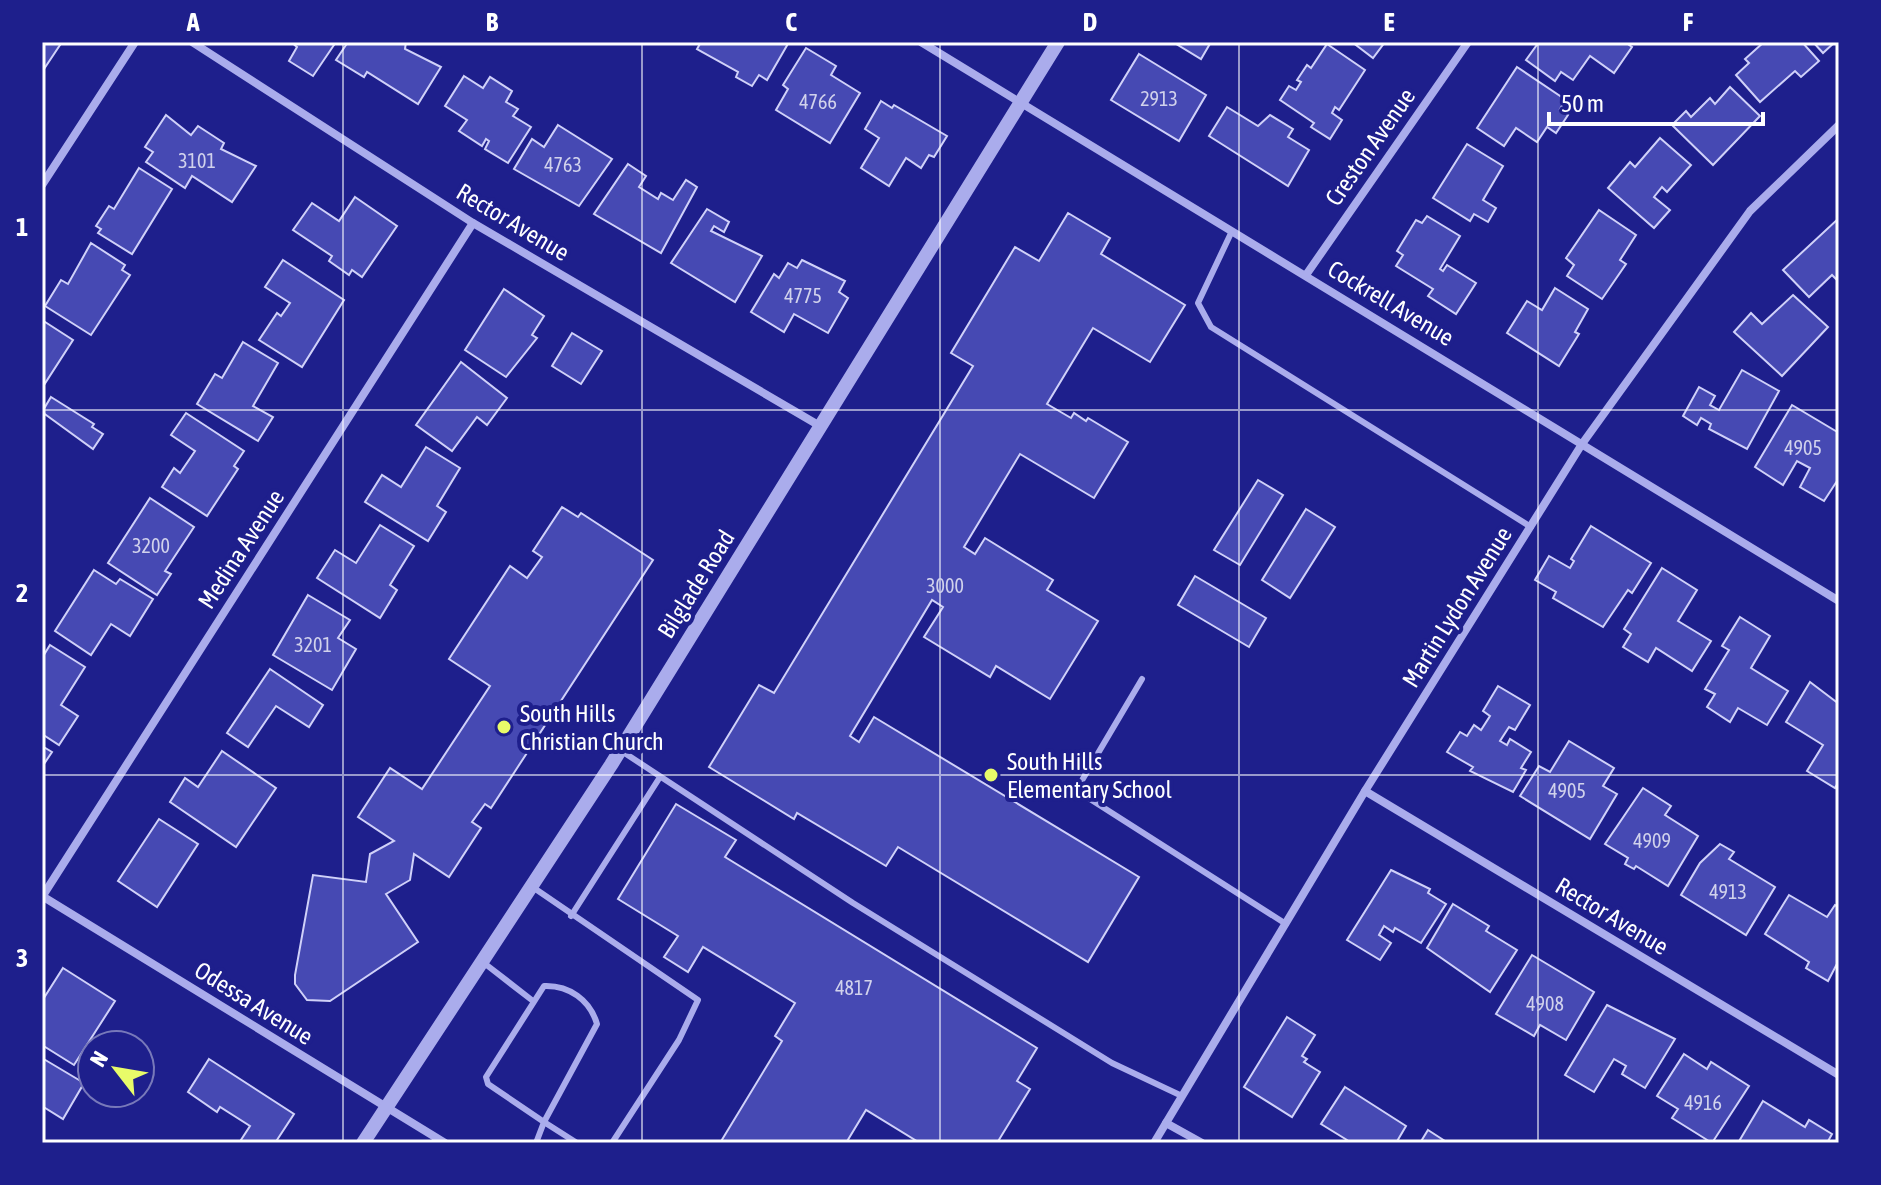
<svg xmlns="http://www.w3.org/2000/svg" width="1881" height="1185" font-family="'Asap Condensed',sans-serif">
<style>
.building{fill:#4649b3;stroke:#d0d1f9;stroke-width:2}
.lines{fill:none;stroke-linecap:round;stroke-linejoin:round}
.service{stroke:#aaacec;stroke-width:6}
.minor{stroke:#aaacec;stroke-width:8}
.tertiary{stroke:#aaacec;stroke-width:14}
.grid{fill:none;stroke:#fff;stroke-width:2;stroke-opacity:0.55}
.poi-dot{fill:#e8fb69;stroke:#1e1f8c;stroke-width:3}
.labels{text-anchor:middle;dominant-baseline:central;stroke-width:8;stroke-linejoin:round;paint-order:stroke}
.number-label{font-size:20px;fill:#d1d2ec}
.street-label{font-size:24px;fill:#fff;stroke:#1e1f8c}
.poi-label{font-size:24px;fill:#fff;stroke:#1e1f8c;text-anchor:start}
.neatline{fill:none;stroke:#fff;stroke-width:3}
.grid-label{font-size:26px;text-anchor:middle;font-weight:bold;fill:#fff}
</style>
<rect width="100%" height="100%" fill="#1e1f8c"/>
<g class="building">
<polygon points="42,42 62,42 42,72"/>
<polygon points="336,42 313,76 289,61 297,47 291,42"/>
<polygon points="348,42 406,42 405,49 441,67 418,104 367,72 364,77 336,60"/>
<polygon points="701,42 789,42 767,80 759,75 752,86 736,77 738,72 697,49"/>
<polygon points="1173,42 1211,42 1201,59"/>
<polygon points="1352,42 1385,42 1373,58"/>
<polygon points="1539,42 1625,42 1632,47 1614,73 1590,56 1573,80 1561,72 1555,81 1526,60"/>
<polygon points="1764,42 1802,42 1819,61 1801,77 1795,71 1760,102 1736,75 1749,63 1745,59"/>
<polygon points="1813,42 1835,42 1823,53"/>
<polygon points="1327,44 1365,70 1339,110 1335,107 1332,113 1342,120 1330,139 1311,127 1314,123 1280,100 1289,86 1296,90 1301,82 1297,80 1307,65 1311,68"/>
<polygon points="806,48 836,66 831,75 860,93 830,143 776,110 788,89 783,85"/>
<polygon points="1139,54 1206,95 1179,141 1111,100"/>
<polygon points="1517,67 1566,100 1560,109 1568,115 1556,133 1547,127 1537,142 1516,128 1504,146 1477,128"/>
<polygon points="464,76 483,88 490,77 512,91 506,102 518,109 513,116 531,127 508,163 485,149 489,141 486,139 482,146 459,131 467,120 445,106"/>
<polygon points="1730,87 1760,116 1713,165 1672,125 1686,111 1691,117 1710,98 1715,104"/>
<polygon points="881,101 892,108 894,105 947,136 934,157 929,155 921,168 906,158 889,186 861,168 879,138 865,129"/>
<polygon points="1227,107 1258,126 1270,115 1293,129 1288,137 1309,150 1288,186 1209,136"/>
<polygon points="166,115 191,135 198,126 224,143 221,149 256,166 232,202 192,176 185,188 146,162 153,152 145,147"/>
<polygon points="558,125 612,159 579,206 514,169 532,139 544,147"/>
<polygon points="1660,138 1691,165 1667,192 1662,187 1654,197 1670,210 1654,228 1608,188 1630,162 1635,167"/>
<polygon points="1467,144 1503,166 1483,200 1496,208 1488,222 1474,214 1470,221 1433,198"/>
<polygon points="628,164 646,176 639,187 658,199 661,193 673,200 686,180 697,187 661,253 594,214"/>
<polygon points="139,168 172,189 132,254 98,233 101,229 96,226 109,206 114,209"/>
<polygon points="355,197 397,226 362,277 352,270 349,275 329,261 332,256 293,230 312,203 339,221"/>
<polygon points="707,209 729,222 724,232 714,226 711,231 762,256 735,302 671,263"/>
<polygon points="1599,210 1636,235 1620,260 1626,264 1602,299 1567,276 1574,265 1566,258"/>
<polygon points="1068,213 1110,238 1101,254 1185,305 1150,362 1093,328 1047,404 1071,418 1074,413 1086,421 1088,418 1128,442 1094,498 1020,454 964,547 975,554 985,538 1053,580 1047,590 1098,621 1050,699 996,666 990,677 924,637 943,607 932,600 850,736 859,742 874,717 1139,877 1088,962 898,847 886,866 797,813 794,819 709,767 759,685 774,693 973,366 951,353 1015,247 1039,261"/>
<polygon points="1427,216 1460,236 1440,269 1443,271 1447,265 1476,283 1456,314 1428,296 1433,289 1396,266 1403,255 1397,251 1416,220 1422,223"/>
<polygon points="1839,218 1839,282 1832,275 1809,297 1783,270"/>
<polygon points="91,243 125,265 122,270 130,275 91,335 45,306 61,280 68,284"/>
<polygon points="283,260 344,300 302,367 259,340 277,313 281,316 290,303 265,287"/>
<polygon points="802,260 845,281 839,292 848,298 828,333 794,314 784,332 751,312 774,274 779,278 788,263 797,268"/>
<polygon points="1555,288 1588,309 1575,332 1579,334 1559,366 1507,333 1527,301 1542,310"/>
<polygon points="504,289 544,316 532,335 537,338 506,377 465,350"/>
<polygon points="1793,295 1828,327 1782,376 1734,332 1751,313 1762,324"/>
<polygon points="42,320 73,340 42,388"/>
<polygon points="572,333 602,351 581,384 552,366"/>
<polygon points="243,342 278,363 253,406 273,417 258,441 197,404 215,374 222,378"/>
<polygon points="461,362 507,398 487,425 477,417 452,451 416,425"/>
<polygon points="1742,370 1779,391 1747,449 1709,429 1711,424 1701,418 1697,425 1683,416 1699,387 1715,396 1710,405 1719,410"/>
<polygon points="51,397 94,424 92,427 103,434 93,449 42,412"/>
<polygon points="1792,405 1839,433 1839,478 1824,501 1800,487 1810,468 1797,461 1783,485 1755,467"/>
<polygon points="186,413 244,451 234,466 238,469 207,516 162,487 174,468 180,473 195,451 171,435"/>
<polygon points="426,447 460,468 437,506 446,512 428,541 365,502 382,475 401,487"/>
<polygon points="1258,480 1283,495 1240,565 1214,550"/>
<polygon points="150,498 194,527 165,571 171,574 157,595 108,563"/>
<polygon points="562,507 578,517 581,513 653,560 491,808 485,804 472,822 481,828 449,877 414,854 410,880 386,894 418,942 330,1001 307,1000 295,984 295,975 313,875 366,882 370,854 394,841 358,817 390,768 422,789 490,686 449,659 510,566 527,578 542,557 533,551"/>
<polygon points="1306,509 1335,527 1290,598 1262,580"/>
<polygon points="380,525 414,546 390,585 397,590 380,618 317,578 335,550 356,563"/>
<polygon points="1591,526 1651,563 1632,593 1628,590 1603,627 1553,598 1556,592 1535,580 1549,556 1570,568 1574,561 1571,559"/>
<polygon points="1662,568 1697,590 1678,621 1711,641 1692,671 1656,648 1648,662 1623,647 1631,634 1624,629"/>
<polygon points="94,570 116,584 120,579 153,599 130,636 111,624 91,655 55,631"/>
<polygon points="1195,576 1266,618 1249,647 1178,605"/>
<polygon points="308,595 350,620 338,638 356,649 332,690 273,655"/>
<polygon points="1740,617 1770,636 1751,668 1788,691 1767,725 1738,708 1730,722 1707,707 1715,694 1705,689 1729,650 1722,646"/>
<polygon points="50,645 85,667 61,705 78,716 59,745 42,734 42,658"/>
<polygon points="270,669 323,705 309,727 276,706 248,747 227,733"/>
<polygon points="1810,682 1839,704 1839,781 1835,788 1807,771 1823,745 1786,722"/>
<polygon points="1498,686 1530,705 1515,730 1509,727 1500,741 1507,745 1510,739 1531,752 1521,768 1526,770 1513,792 1470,771 1473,767 1447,752 1460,732 1467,736 1474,725 1481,730 1490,716 1483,711"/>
<polygon points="1569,741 1614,768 1603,786 1617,794 1590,839 1520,796 1539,766 1550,772"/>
<polygon points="42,746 52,752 42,767"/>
<polygon points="222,751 276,788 236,847 170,802 185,778 198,787"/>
<polygon points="1643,788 1671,806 1665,815 1698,836 1668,886 1636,866 1634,869 1625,864 1628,858 1605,844"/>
<polygon points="676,804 736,840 725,857 1037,1048 1017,1081 1030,1089 997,1143 920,1143 866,1110 846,1143 720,1143 782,1041 775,1036 795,1003 703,947 688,972 664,957 678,936 618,899"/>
<polygon points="159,819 198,844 157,907 118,881"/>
<polygon points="1720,844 1734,852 1729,859 1775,887 1746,935 1681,895 1700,863"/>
<polygon points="1391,870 1430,889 1428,893 1446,904 1421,943 1395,928 1393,932 1384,926 1379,935 1391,943 1380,960 1347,940"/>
<polygon points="1789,895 1827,917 1835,905 1839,907 1839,960 1828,981 1806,968 1809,962 1765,934"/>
<polygon points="1453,904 1489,926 1486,931 1517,950 1490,992 1427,948"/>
<polygon points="1532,955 1594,992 1566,1040 1540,1025 1534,1036 1496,1014"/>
<polygon points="63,968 115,1001 74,1065 42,1045 42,1001"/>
<polygon points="1607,1005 1675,1039 1645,1088 1622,1074 1626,1066 1614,1059 1594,1092 1565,1075"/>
<polygon points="1287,1017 1315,1035 1302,1056 1307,1059 1304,1062 1320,1072 1292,1117 1244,1087"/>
<polygon points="1684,1054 1707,1069 1711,1062 1749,1086 1712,1143 1672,1118 1678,1109 1657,1096"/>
<polygon points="42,1058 84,1083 63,1119 42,1106"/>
<polygon points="209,1059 294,1114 275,1143 239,1143 250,1126 220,1107 217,1112 188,1092"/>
<polygon points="1345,1087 1406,1126 1396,1143 1345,1143 1347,1140 1321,1124"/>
<polygon points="1763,1101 1805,1127 1809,1120 1832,1134 1827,1143 1738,1143"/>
<polygon points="1428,1130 1448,1143 1420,1143"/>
</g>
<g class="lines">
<g class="service">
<polyline points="1232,231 1198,303 1211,327 1531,527"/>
<polyline points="1142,679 1081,782 1090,799 1286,924"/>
<polyline points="620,750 853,903 1112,1063 1182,1096"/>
<polyline points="534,888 698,1000 679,1040 612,1143"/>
<polyline points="571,916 660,777"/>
<polyline points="484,963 533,1001"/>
<path d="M544,986c25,-1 46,14 53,38l-53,98 -56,-38 -2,-7z"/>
<polyline points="536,1143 544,1122 577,1143"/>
</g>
<g class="minor">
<polyline points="192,42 473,223 820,426"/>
<polyline points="921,42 1839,601"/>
<polyline points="42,185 135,42"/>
<polyline points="1306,275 1468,42"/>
<polyline points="1365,791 1839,1075"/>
<polyline points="42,896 445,1143"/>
<polyline points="42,897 473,223"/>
<polyline points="1166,1123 1202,1143"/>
<polyline points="1154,1143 1365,791 1582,444 1750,211 1839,125"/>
</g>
<polyline class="tertiary" points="363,1143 611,765 1058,42"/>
</g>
<path class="grid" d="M343,42v1101M642,42v1101M940,42v1101M1239,42v1101M1538,42v1101M42,410h1797M42,775h1797"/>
<g class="poi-dot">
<circle cx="504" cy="727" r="8"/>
<circle cx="991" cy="775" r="8"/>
</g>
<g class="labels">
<g class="number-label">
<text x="1159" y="98">2913</text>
<text x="818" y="101">4766</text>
<text x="197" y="160">3101</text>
<text x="563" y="164">4763</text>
<text x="803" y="295">4775</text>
<text x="1803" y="447">4905</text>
<text x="151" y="545">3200</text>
<text x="945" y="585">3000</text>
<text x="313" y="644">3201</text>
<text x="1567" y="790">4905</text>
<text x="1652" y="840">4909</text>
<text x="1728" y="891">4913</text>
<text x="854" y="987">4817</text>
<text x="1545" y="1003">4908</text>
<text x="1703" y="1102">4916</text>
</g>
<g class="street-label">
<text transform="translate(1370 147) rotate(-55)">Creston Avenue</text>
<text transform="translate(513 222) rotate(31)">Rector Avenue</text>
<text transform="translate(1391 303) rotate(31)">Cockrell Avenue</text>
<text transform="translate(241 549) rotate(-57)">Medina Avenue</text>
<text transform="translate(696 584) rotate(-58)">Bilglade Road</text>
<text transform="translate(1457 607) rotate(-58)">Martin Lydon Avenue</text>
<text transform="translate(1612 916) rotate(31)">Rector Avenue</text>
<text transform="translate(254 1003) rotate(32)">Odessa Avenue</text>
</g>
<g class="poi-label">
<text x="520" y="713">South Hills<tspan x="520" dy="28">Christian Church</tspan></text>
<text x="1007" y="761">South Hills<tspan x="1007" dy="28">Elementary School</tspan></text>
</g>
</g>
<rect width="1881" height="1185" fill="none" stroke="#1e1f8c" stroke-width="88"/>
<g transform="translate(116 1069) rotate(301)"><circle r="38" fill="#1e1f8c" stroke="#7879ba" stroke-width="2"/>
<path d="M0-6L14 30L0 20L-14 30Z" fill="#e8fb69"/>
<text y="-12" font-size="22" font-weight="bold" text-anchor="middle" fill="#ffffff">N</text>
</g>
<path d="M1549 112v12h214v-12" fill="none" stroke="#ffffff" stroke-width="4"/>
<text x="1561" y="112" font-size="24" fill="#ffffff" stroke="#1e1f8c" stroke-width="6" paint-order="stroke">50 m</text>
<rect x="44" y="44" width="1793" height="1097" class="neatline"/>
<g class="grid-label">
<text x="193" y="31">A</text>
<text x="492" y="31">B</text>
<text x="791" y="31">C</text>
<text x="1090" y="31">D</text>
<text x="1389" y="31">E</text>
<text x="1688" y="31">F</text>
<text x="22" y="236">1</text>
<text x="22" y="602">2</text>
<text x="22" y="967">3</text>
</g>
</svg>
